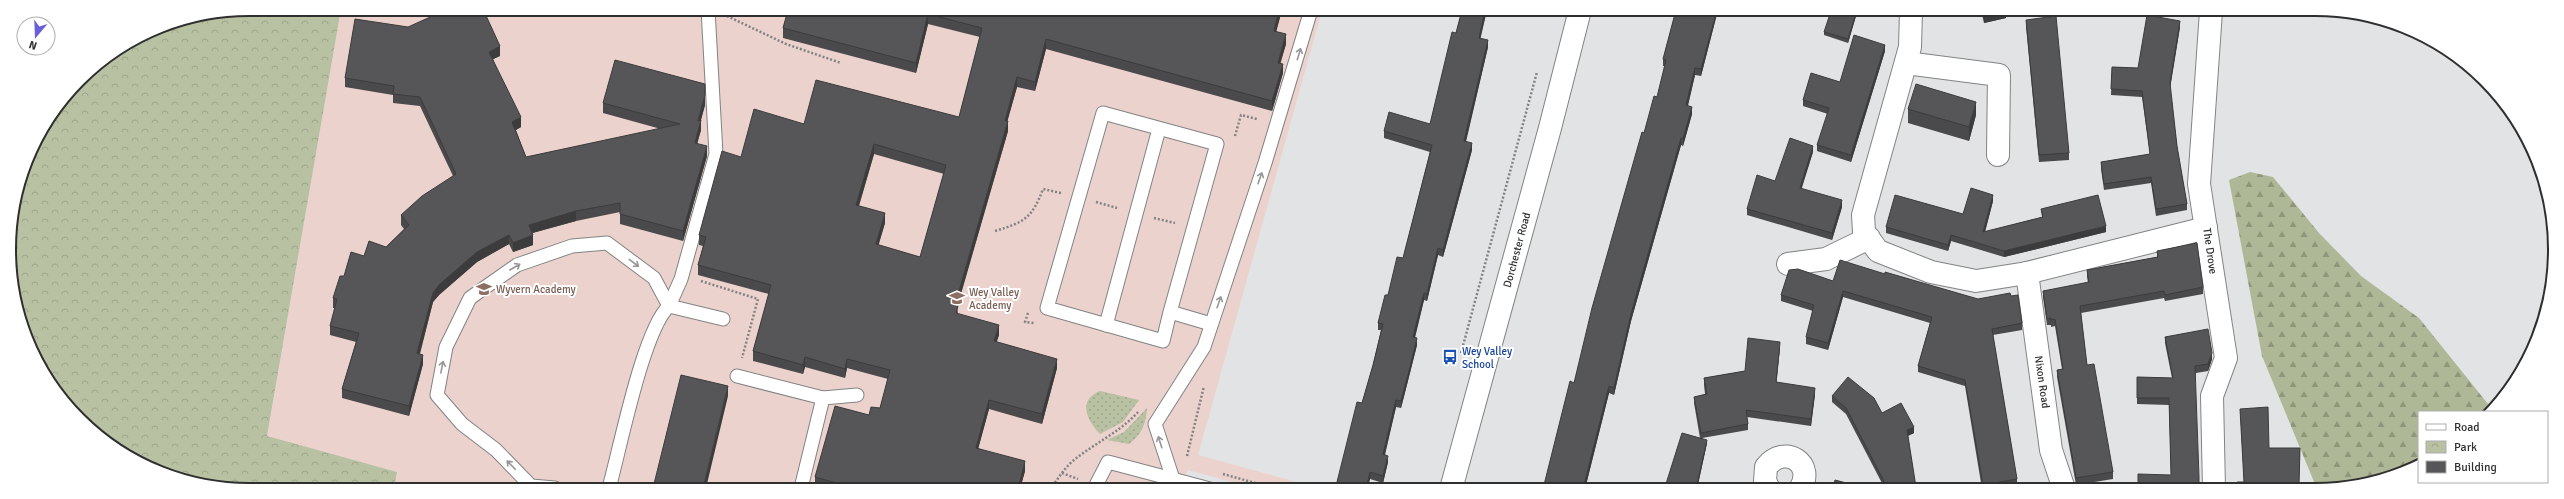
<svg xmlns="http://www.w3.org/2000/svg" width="2564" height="499" font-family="Signika,sans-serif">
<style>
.education{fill:#ecd2cc}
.grass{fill:url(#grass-dots)}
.forest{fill:url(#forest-firs)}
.park{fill:url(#park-crowns)}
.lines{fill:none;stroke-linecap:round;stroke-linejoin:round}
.service-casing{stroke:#828385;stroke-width:15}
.minor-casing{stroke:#828385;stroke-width:24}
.secondary-casing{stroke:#828385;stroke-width:24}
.path{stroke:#818283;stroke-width:2.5;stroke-dasharray:2 2;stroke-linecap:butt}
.service{stroke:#fff;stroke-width:13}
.minor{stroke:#fff;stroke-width:22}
.secondary{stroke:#fff;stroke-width:22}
.wall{fill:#4a494b;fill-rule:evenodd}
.shaded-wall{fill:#3c3c3d}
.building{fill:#565557;stroke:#3c3c3d;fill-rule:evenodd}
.oneway{stroke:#979798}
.labels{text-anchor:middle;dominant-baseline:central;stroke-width:4;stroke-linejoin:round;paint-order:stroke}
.street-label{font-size:11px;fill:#2f2f30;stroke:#fff}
.education-label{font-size:11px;fill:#785e54;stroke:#fff;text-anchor:start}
.transit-label{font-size:11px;fill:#164399;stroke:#fff;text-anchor:start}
.rim{fill:none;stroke:#2f2f30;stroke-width:2}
</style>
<defs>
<pattern id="grass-dots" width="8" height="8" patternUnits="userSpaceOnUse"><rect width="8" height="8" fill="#b8c1a2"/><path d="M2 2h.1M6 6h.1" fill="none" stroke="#9ea68c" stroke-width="1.8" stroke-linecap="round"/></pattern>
<pattern id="forest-firs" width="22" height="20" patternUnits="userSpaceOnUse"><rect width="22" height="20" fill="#afb896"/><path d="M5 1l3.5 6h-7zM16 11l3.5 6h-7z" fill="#8f967b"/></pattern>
<pattern id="park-crowns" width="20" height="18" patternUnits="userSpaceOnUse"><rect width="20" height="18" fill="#b8c1a2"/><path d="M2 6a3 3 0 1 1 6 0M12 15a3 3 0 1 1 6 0" fill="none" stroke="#9ea68c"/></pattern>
</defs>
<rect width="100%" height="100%" fill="#e1e3e4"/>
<polygon class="education" points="341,9 1322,10 1198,455 1322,489 1258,489 1188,470 1180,489 394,488 397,472 267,437"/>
<g class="grass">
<path d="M1100,391l39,9 -16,22 -23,12c-13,-13 -23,-34 0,-43z"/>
<path d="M1147,408c-1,16 -5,26 -18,36l-22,-4 17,-8z"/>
</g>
<path class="forest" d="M2250,172l23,5 46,56 42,43 58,42 73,91 -2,3h-71v51c-21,14 -76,26 -102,26l-55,-133 -33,-176z"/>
<polygon class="park" points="250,9 341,9 267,436 397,472 394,488 218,488 143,465 69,408 22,327 10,234 27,157 80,79 158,27"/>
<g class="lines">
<defs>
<g id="service">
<polyline points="669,306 681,279 716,154 708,9"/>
<polyline points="1170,312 1163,341 1047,308 1103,113 1217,144 1170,312 1211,324"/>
<polyline points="1106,325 1159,129"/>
<polyline points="737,376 823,398"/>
<polyline points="1173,479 1155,424 1204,347 1265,163 1311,10"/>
<polyline points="555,488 531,486 496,450 462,424 437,395 446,347 470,298 517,265 572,246 607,243 654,278 669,306"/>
<path d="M609,488c11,-39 34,-158 60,-182l54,13"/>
<polyline points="801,488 823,398 857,395"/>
<polyline points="1094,489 1108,462 1210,489"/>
</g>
<g id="minor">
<polyline points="1911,11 1910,47 1863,215 1864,232 1878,251 1931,272 1976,281 2027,273 2206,228"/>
<polyline points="2211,11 2199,184 2226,358 2212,396 2214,489"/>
<polyline points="1906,63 1999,75 1998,155"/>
<polyline points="1788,264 1826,259 1869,238"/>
<polyline points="2027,273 2051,450 2064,489"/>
<path d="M1769,489l-4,-8 1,-14c19,-24 50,-3 34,22"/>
</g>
<polyline id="secondary" points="1451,489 1550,128 1580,10"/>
</defs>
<use href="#service" class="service-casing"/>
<use href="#minor" class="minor-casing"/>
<use href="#secondary" class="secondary-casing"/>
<g class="path">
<polyline points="727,16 786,44 841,63"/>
<polyline points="1235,136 1241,115 1257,119"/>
<polyline points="1096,202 1117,208"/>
<polyline points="1154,218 1175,223"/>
<path d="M995,231c30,-9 37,-13 48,-42l18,4"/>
<polyline points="701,281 758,299 742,358"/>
<polyline points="1028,313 1025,322 1034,323"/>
<polyline points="1461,353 1537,72"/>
<polyline points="1187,456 1204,386"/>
<polyline points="1062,473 1078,479"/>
<polyline points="1223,474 1277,489"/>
<path d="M1050,489c8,-10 15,-22 24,-29 21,-17 46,-28 64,-48"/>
</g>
<use href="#service" class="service"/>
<use href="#minor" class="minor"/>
<use href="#secondary" class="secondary"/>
</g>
<g class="wall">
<path d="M788,10l361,4 133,-4 -6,21 10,13 -6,19 3,10 -11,38 -226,-62 -11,42 -18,-4 -10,34 1,10 -51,175 1,8 41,21 -3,7 61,26 -15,56 -53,-15 -11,39 47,23 -5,18 -200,-1 -5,-1v-10l54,-62 11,-7 8,-29 -41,-11 -2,10 -40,-11 -2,7 -50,-13v-10l16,-57 -71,-19v-10l5,-19 -4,-1v-10l42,-78 63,-33 155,-7 21,-80 -52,-13 -12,49 -133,-35v-10zM874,154l70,20 -24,83 -42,-12 7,-22 -26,-17z"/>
<polygon points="1462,10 1487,10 1480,38 1488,47 1466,142 1472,150 1443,257 1438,255 1427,301 1424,300 1415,338 1417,345 1410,373 1401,408 1396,407 1385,455 1388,462 1383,483 1370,479 1367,489 1336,489 1336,486 1362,403 1373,365 1381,330 1378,330 1378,323 1388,295 1403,258 1430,152 1384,138 1384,131 1430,124 1456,33"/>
<polygon points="1676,10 1718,10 1701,76 1695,75 1688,106 1692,114 1683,146 1681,145 1631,321 1614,395 1609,393 1585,489 1543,489 1574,383 1644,133 1657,97 1665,66 1663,66 1663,59"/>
<polygon points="1981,11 2006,11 2006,18 1984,23"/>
<polygon points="2135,11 2158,11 2158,16 2135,13"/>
<polygon points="1856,16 1848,43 1824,35 1824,32"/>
<polygon points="2026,20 2069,153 2069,160 2039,162 2026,26"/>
<polygon points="2180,27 2170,87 2177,146 2187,204 2187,210 2156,216 2151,183 2104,190 2101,169 2101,162 2150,154 2142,97 2111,95 2112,67 2138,68"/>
<polygon points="1885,51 1851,162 1817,151 1817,145 1828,114 1803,106 1803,100 1840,82"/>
<polygon points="500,56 493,59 521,127 516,130 526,157 661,129 603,113 603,103 705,105 701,120 701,130 697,143 707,156 683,241 620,224 620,212 576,221 532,233 533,245 513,252 509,244 477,262 439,295 433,302 420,354 423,364 409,416 342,398 342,389 356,342 330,335 330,326 335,308 333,308 333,298 344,276 364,256 386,247 404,229 401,225 401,215 453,176 420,106 393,103 393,95 345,87 345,78"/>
<polygon points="1908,109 1976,115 1969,141 1908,123"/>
<polygon points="1813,152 1801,188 1842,207 1832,240 1747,215 1747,209 1775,181"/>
<polygon points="1993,201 1985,232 2042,217 2041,209 2106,232 2004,257 1951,241 1948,251 1886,233 1886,227 1963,214"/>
<polygon points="2157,251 2203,287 2203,294 2165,301 2164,298 2081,313 2087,365 2113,472 2113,479 2076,485 2057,377 2057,370 2062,369 2055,326 2051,327 2051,325 2047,325 2043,297 2043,291 2088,283 2087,277 2087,270 2157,257"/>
<polygon points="1885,274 1978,299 2011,296 2022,323 2022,330 1993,335 2017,479 2017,485 1994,489 1982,489 1965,386 1918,372 1918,366 1930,323 1843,297 1828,350 1806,344 1806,337 1813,311 1781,301 1781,295 1833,281"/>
<polygon points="2165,337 2212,359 2208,371 2196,373 2171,475 2169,405 2137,404 2137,377 2172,378 2165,343"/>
<polygon points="1780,348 1776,382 1815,394 1811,426 1747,417 1748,424 1748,430 1702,438 1707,443 1697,489 1665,489 1665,487 1700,438 1694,403 1694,397 1705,394 1704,385 1704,378 1745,371"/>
<polygon points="1832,396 1882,413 1914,433 1908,436 1916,489 1885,489 1846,414 1832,402"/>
<polygon points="2240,409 2269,448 2300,448 2299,489 2272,489 2244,482"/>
</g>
<g class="shaded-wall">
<polygon points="1279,10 1282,10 1274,40 1274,31"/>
<polygon points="1485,10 1487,10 1479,45 1479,38"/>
<polygon points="1717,10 1718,10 1701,76 1701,69"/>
<polygon points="2006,11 2006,18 1984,23 1984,17"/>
<polygon points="1856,13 1856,16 1848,43 1848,39"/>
<polygon points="928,14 928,24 916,73 916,63"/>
<polygon points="2180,21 2180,27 2170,89 2170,83"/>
<polygon points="1286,34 1286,44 1278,72 1278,63"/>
<polygon points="1046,39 1046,49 1035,91 1035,82"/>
<polygon points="1488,40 1488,47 1464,148 1464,141"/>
<polygon points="1885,45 1885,51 1851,162 1851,155"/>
<polygon points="500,46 500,56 489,61 489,52"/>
<polygon points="1283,64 1283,73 1272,111 1272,101"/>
<polygon points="1695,68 1695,75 1686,112 1686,105"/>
<polygon points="1017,77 1017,87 1005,130 1005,121"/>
<polygon points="705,95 705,105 698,130 698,121"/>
<polygon points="1976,102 1976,115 1969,141 1969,127"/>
<polygon points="1692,107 1692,114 1683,146 1683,139"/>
<polygon points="521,117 521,127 512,132 512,122"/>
<polygon points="701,120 701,130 695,152 695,143"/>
<polygon points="1008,121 1008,131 955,315 955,305"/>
<polygon points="1681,138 1681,145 1631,321 1614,395 1614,388 1631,314"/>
<polygon points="1472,143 1472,150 1443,257 1443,250"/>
<polygon points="874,144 874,154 856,215 856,205"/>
<polygon points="707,146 707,156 683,241 683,231"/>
<polygon points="1813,146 1813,152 1800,194 1800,188"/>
<polygon points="1993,195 1993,201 1983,239 1983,232"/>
<polygon points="1842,200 1842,207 1832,240 1832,233"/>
<polygon points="576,211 576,221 529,234 529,225"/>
<polygon points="885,213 885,223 876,254 876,244"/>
<polygon points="2106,226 2106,232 2004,257 2004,251"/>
<polygon points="509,235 509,244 477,262 439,295 433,302 417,363 417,353 433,293 439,285 477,252"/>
<polygon points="533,235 533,245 513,252 513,243"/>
<polygon points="1951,235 1951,241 1948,251 1948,245"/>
<polygon points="1438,248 1438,255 1427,301 1427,294"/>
<polygon points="1843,291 1843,297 1828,350 1828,343"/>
<polygon points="1424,293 1424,300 1413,344 1413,337"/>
<polygon points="999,325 999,335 994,351 994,341"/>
<polygon points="1417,338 1417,345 1401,408 1401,401"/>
<polygon points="1780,342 1780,348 1776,388 1776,382"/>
<polygon points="2212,353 2212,359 2208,371 2208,364"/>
<polygon points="423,355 423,364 409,416 409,406"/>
<polygon points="805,357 805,367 803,374 803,365"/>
<polygon points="847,359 847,368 845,378 845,369"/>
<polygon points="1057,359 1057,368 1042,424 1042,414"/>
<polygon points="728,386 728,396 706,488 704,484"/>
<polygon points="1609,386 1609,393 1585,489 1583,489"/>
<polygon points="1815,388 1815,394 1811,426 1811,419"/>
<polygon points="989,400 989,409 976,457 976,448"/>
<polygon points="1396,400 1396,407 1383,461 1383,454"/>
<polygon points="1914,427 1914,433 1907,436 1907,430"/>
<polygon points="1707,440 1707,443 1697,489 1696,489"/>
<polygon points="1388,456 1388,462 1383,483 1383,476"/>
<polygon points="1025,461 1025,471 1020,489 1018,489"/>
<polygon points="1370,472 1370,479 1367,489 1366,489"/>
</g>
<g class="building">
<polygon points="448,9 483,9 500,46 489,52 521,117 512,122 526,157 680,124 603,103 615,60 705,84 705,95 698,121 701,120 695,143 707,146 683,231 620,214 620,203 576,211 529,225 533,235 513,243 509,235 477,252 439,285 433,293 417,353 423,355 409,406 342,389 359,333 330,326 337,299 333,298 340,276 344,276 351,252 364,256 369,241 386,247 409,225 401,215 422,196 456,174 420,97 393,94 394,86 345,78 355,19 408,27"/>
<path d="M788,10h346l15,4 1,-4h129l-5,21 12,3 -8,29 5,1 -11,37 -226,-62 -11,43 -18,-5 -12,44h3l-53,184 3,1 -2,7 43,12 -5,16 63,18 -15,55 -53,-14 -13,48 49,13 -7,28 -164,-1 -39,-11 20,-71 34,9 2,-8 9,1 10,-38 -43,-11 -2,10 -40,-12 -2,8 -50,-14 18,-66 -73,-20 8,-28 -7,-2 23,-84 19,6 13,-48 50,15 12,-44 143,37 23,-89 -54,-14 -12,49 -133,-35zM874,144l72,21 -26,92 -44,-13 9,-31 -29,-8z"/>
<polygon points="1462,10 1485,10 1479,38 1488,40 1464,141 1472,143 1443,250 1438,248 1427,294 1424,293 1413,337 1417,338 1410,367 1401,401 1396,400 1383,454 1388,456 1383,476 1370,472 1366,489 1349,489 1336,486 1357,402 1362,403 1373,365 1383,324 1378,323 1385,295 1388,295 1397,257 1403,258 1432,145 1384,131 1389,112 1430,124 1452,32 1456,33"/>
<polygon points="1676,10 1717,10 1701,69 1695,68 1686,105 1692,107 1683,139 1681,138 1631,314 1614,388 1609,386 1583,489 1543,489 1570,381 1574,383 1592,308 1642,132 1644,133 1654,96 1657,97 1666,60 1663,59"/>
<polygon points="1831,11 1850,11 1856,13 1848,39 1824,32"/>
<polygon points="1983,11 2006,11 1984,17"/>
<polygon points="2146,11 2158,11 2158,13"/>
<polygon points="2147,15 2180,21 2170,83 2177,146 2187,204 2156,209 2151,177 2104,184 2101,162 2150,154 2142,91 2111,89 2112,67 2138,68"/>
<polygon points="2056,16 2069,153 2039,155 2026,20"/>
<polygon points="1854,35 1885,45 1851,155 1817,145 1829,108 1803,100 1811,73 1840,82"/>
<polygon points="1916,84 1976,102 1969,127 1908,109"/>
<polygon points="1790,138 1813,146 1800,188 1842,200 1832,233 1747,209 1757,175 1775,181"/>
<polygon points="1971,188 1993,195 1983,232 2043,217 2041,209 2098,195 2106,226 2004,251 1951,235 1948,245 1886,227 1895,195 1963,214"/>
<polygon points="2197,243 2203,287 2165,295 2164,291 2080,306 2087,365 2094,364 2113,472 2076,478 2057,370 2063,369 2055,319 2051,320 2051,318 2047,319 2043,291 2089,282 2087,270 2158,257 2157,251"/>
<polygon points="1840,260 1885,274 1885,272 1978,299 2010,293 2011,296 2018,295 2022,323 1992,329 2017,479 1983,485 1965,380 1918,366 1932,317 1843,291 1828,343 1806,337 1814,305 1781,295 1789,270 1798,269 1833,281"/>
<polygon points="2208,329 2212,353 2208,364 2195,366 2199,477 2199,489 2138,489 2138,474 2171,475 2169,398 2137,398 2137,377 2173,378 2165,337"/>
<polygon points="1748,338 1780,342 1776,382 1815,388 1811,419 1746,410 1748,424 1701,433 1694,397 1707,394 1704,378 1745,371"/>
<polygon points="681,375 728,386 704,484 721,488 653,488"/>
<polygon points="1848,377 1874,398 1882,413 1901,403 1914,427 1907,430 1916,487 1903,489 1888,489 1846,408 1832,396"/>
<polygon points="2268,407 2269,448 2300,448 2299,483 2272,483 2272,489 2237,489 2237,482 2244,482 2240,409"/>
<polygon points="1682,433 1707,440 1696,489 1670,489 1665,487"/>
<polygon points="1835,480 1869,489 1833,489"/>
<polygon points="1702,484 1718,489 1700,489"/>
</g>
<defs><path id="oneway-shaft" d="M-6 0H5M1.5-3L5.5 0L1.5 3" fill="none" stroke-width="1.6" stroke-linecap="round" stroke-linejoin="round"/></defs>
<g class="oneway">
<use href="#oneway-shaft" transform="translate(1299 54) rotate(-73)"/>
<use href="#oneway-shaft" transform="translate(1260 178) rotate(-71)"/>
<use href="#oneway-shaft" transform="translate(634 263) rotate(37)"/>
<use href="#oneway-shaft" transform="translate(515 267) rotate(-30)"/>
<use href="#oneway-shaft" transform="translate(1219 302) rotate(-71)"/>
<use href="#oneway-shaft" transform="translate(442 367) rotate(-79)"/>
<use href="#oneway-shaft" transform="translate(1160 442) rotate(-108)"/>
<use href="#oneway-shaft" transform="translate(511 465) rotate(-134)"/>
</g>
<defs>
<symbol id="school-bare" viewBox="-9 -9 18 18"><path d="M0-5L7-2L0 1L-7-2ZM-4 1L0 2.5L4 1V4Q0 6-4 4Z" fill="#8d6e63" stroke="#fff" stroke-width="2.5" paint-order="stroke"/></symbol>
<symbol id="bus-bare" viewBox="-9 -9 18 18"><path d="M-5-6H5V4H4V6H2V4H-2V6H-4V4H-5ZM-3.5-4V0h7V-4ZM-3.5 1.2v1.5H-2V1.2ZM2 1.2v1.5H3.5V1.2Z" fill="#1a4fb4" stroke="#fff" stroke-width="2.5" paint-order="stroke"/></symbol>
</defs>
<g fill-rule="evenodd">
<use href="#school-bare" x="473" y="278" width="22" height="22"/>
<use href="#school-bare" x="946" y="287" width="22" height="22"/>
<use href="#bus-bare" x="1439" y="346" width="22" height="22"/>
</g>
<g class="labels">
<g class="street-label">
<text transform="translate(1517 250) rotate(-75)">Dorchester Road</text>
<text transform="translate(2210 251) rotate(82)">The Drove</text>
<text transform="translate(2042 382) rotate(82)">Nixon Road</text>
</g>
<g class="education-label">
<text x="496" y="289">Wyvern Academy</text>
<text x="969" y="292">Wey Valley<tspan x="969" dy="13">Academy</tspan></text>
</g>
<g class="transit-label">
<text x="1462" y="351">Wey Valley<tspan x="1462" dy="13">School</tspan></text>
</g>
</g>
<path d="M0 0H2564V499H0ZM249 16H2315A233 233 0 0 1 2548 249V250A233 233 0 0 1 2315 483H249A233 233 0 0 1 16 250V249A233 233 0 0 1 249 16Z" fill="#fff" fill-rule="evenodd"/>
<path class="rim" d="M249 16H2315A233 233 0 0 1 2548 249V250A233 233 0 0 1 2315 483H249A233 233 0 0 1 16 250V249A233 233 0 0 1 249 16Z"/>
<rect x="2418" y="411" width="130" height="72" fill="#ffffff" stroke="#acacac"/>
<rect x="2426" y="424" width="20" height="6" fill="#ffffff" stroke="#acacac"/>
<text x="2454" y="431" font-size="12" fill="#2f2f30">Road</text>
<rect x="2426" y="441" width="20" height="12" fill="url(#park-crowns)" stroke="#acacac"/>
<text x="2454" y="451" font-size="12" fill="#2f2f30">Park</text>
<rect x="2426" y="461" width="20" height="12" fill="#565557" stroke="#acacac"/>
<text x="2454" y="471" font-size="12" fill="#2f2f30">Building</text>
<g transform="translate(36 36) rotate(199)"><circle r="19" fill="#ffffff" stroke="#acacac"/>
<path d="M0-3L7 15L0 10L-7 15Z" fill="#6a5fd8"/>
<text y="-6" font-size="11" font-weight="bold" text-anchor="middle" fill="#2f2f30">N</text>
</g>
</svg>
